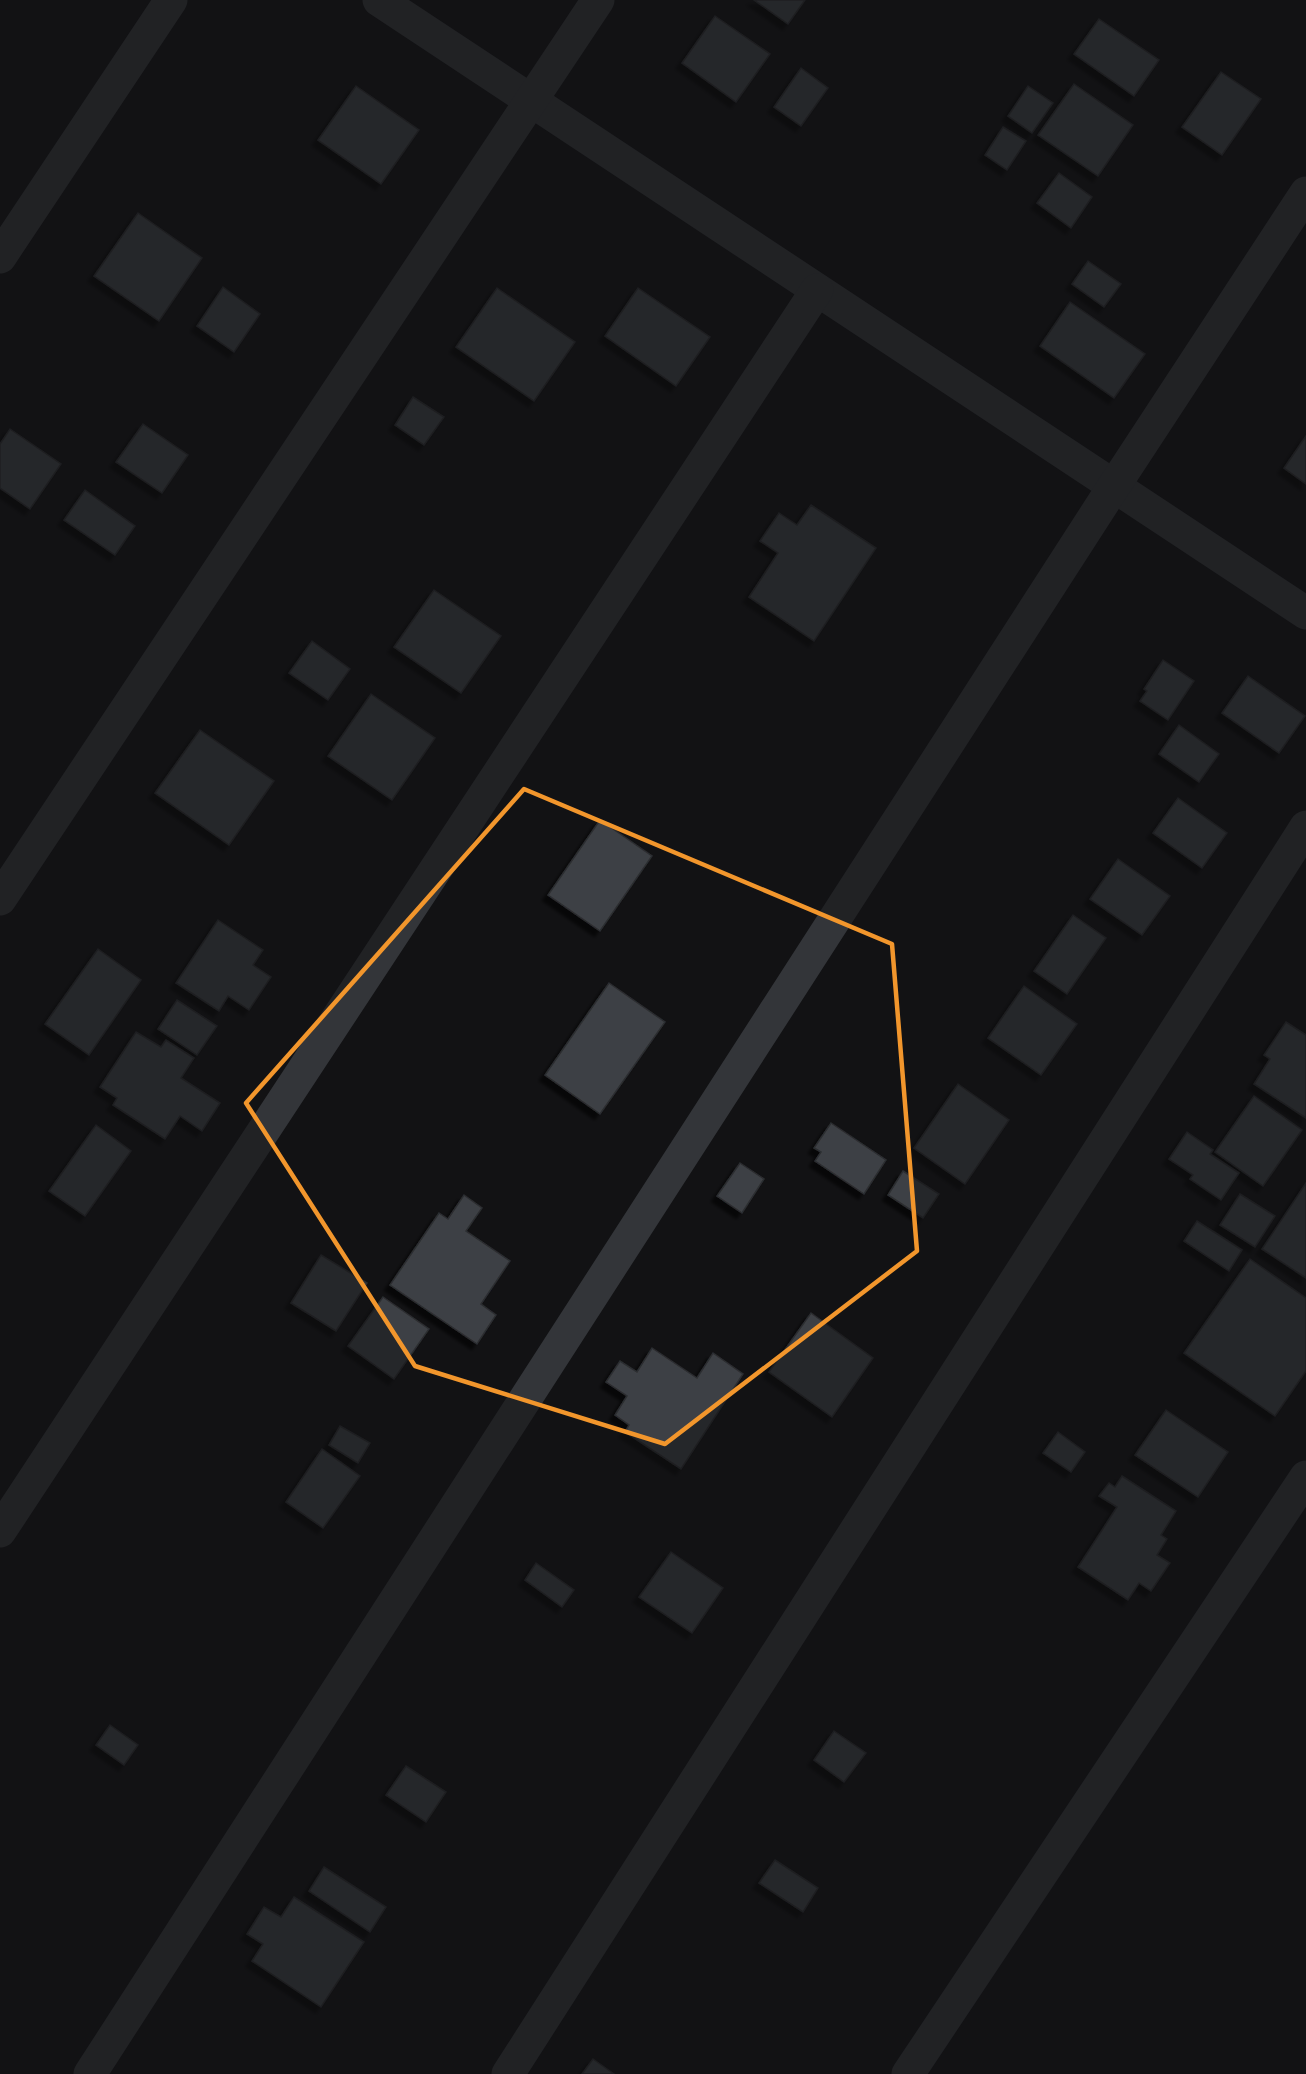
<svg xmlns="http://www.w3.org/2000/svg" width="1306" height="2074" font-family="'DejaVu Sans',sans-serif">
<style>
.building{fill:#3e4044;stroke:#2c2d30;stroke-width:1.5;filter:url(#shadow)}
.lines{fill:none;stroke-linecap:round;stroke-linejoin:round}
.minor{stroke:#333539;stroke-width:33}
.marked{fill:none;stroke:#f2962c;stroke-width:4.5;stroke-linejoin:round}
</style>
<defs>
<filter id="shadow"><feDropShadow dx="-5.5" dy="5.5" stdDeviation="1.5" flood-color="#0009"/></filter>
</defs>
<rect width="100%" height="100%" fill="#121214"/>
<g class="building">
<polygon points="754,0 805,0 788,24"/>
<polygon points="715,16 770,54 736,102 682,63"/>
<polygon points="1099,19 1159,60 1134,96 1074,54"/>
<polygon points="801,68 828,88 801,126 774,107"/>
<polygon points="1221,72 1261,99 1222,155 1182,127"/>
<polygon points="1074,84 1133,125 1098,176 1038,135"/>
<polygon points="356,86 419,130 381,184 318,140"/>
<polygon points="1028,86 1053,103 1032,133 1008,116"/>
<polygon points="1003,127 1026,141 1007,170 985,155"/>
<polygon points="1059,173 1092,197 1071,228 1037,203"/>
<polygon points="138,213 202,258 159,321 94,276"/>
<polygon points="1088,261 1121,284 1104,307 1072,284"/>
<polygon points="223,287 260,314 234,352 197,326"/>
<polygon points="497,288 575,342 534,401 456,347"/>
<polygon points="638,288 710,337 676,386 605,336"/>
<polygon points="1070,302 1145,354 1114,398 1040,346"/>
<polygon points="413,397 444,417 424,445 395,425"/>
<polygon points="143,424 188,455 162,493 116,462"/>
<polygon points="10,429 61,464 30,509 0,488 0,444"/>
<polygon points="1306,436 1306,484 1284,468"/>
<polygon points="85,490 135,526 115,555 64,520"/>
<polygon points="811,505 876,548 814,641 749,597 778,553 760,541 779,513 797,525"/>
<polygon points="434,590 501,636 461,693 394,647"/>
<polygon points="312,641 350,669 328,700 289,673"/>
<polygon points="1163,660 1194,681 1168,720 1140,701 1147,691 1144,689"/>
<polygon points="1248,676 1305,716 1279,753 1222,713"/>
<polygon points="371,694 435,738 392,800 328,756"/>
<polygon points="1179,725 1219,754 1199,782 1159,754"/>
<polygon points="200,730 274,781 229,845 155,793"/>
<polygon points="1178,798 1227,833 1202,868 1153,833"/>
<polygon points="600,820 652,856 600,931 548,895"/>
<polygon points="1118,859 1170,896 1142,935 1090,899"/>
<polygon points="1073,915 1106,938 1067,994 1034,971"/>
<polygon points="218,920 263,950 253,965 271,977 249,1010 228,996 219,1011 176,983"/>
<polygon points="98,949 141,980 89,1055 45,1024"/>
<polygon points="609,983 665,1022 600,1114 545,1075"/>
<polygon points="1024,986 1077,1024 1041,1075 988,1038"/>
<polygon points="177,1000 217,1026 197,1055 158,1029"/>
<polygon points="1286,1022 1306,1035 1306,1118 1254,1084 1270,1059 1264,1055"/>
<polygon points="136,1032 161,1047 166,1040 194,1058 181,1078 220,1103 202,1131 180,1116 165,1139 113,1105 117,1098 100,1087"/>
<polygon points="958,1084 1009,1120 965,1184 914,1148"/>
<polygon points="1254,1096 1302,1130 1263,1186 1215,1152"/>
<polygon points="831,1123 886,1160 864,1194 815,1161 821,1152 814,1148"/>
<polygon points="96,1125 131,1151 85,1216 49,1191"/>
<polygon points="1187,1132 1213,1150 1210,1154 1239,1173 1221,1200 1190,1179 1193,1175 1169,1159"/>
<polygon points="740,1163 764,1179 742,1213 717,1196"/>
<polygon points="903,1171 939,1194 923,1218 888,1195"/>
<polygon points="1306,1183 1306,1278 1262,1249"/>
<polygon points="1240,1194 1275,1216 1255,1247 1220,1225"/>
<polygon points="464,1195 482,1208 466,1231 510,1261 481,1304 496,1315 477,1344 390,1285 439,1213 448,1219"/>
<polygon points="1197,1221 1242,1250 1229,1271 1184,1241"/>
<polygon points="321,1255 367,1283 336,1331 291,1303"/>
<polygon points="1250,1259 1306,1298 1306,1371 1275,1416 1184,1353"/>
<polygon points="383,1297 429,1329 394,1379 348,1346"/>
<polygon points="811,1313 873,1358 832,1417 769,1372"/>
<polygon points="652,1348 697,1378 713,1353 743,1374 681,1469 625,1432 629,1425 615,1415 627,1396 606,1382 620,1361 637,1372"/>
<polygon points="1166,1410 1228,1452 1198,1497 1135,1455"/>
<polygon points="340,1426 370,1443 358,1463 329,1445"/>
<polygon points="1058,1432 1085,1452 1071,1472 1043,1453"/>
<polygon points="322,1449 360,1476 323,1528 286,1502"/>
<polygon points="1122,1476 1176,1511 1161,1535 1167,1539 1157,1555 1170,1563 1151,1591 1139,1583 1128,1600 1078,1567 1117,1507 1099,1496 1109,1483 1115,1487"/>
<polygon points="671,1552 723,1588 692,1633 639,1597"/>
<polygon points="536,1563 574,1590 562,1607 525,1580"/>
<polygon points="110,1725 138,1745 124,1765 96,1745"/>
<polygon points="834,1731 866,1753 844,1782 814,1760"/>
<polygon points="406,1766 446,1792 426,1822 386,1795"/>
<polygon points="775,1860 818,1888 803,1912 759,1883"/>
<polygon points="324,1867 386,1907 370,1932 309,1891"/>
<polygon points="294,1897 364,1942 321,2007 252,1961 263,1944 247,1934 264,1907 281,1917"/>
<polygon points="593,2059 614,2074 582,2074"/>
</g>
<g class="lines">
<g class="minor">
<polyline points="379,0 1306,613"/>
<polyline points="0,257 171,0"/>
<polyline points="0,899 598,0"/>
<polyline points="0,1531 817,290"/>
<polyline points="90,2074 1114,486 1306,193"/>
<polyline points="508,2074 1306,827"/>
<polyline points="908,2074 1306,1477"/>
</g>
</g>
<path d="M0 0H1306V2074H0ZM524,789l368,155 25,307 -252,193 -250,-78 -169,-263z" fill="#121214" fill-opacity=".55" fill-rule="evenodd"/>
<path class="marked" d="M524,789l368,155 25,307 -252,193 -250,-78 -169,-263z"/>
</svg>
